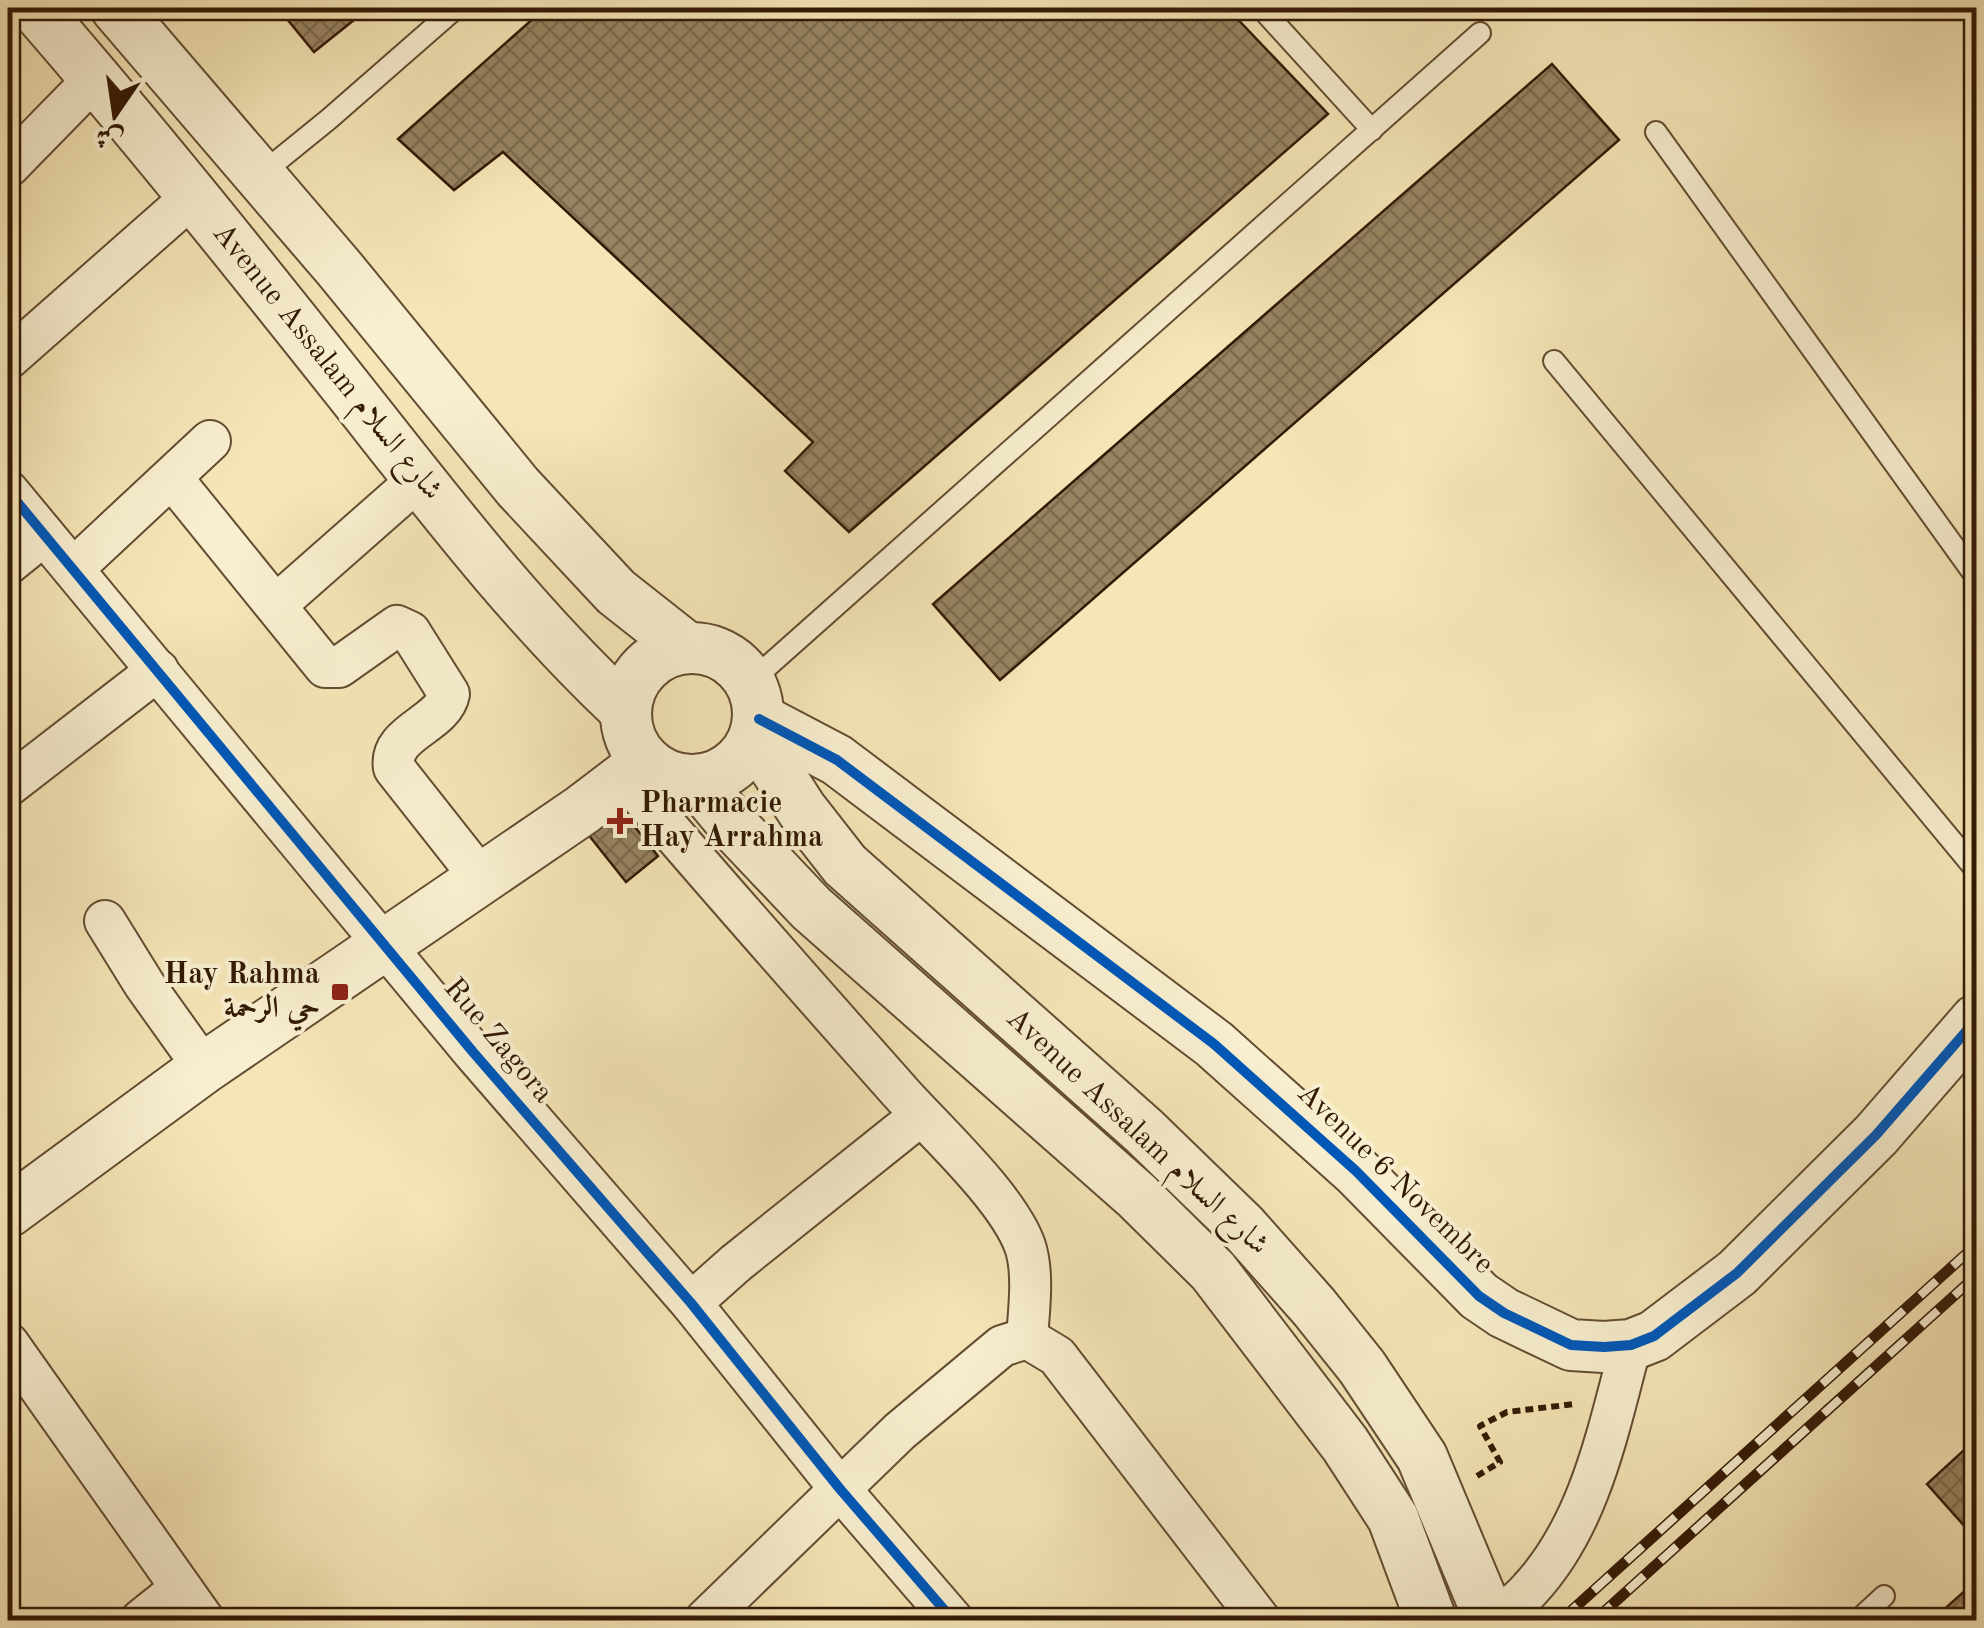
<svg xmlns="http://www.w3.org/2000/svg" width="1984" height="1628" font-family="'Old Standard TT',Amiri,serif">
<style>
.building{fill:url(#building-cross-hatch);stroke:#321905;stroke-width:2.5}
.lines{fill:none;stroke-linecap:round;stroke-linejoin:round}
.service-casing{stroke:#634c32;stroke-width:24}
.minor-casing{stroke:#634c32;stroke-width:44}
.tertiary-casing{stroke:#634c32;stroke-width:54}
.path{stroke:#321905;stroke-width:6;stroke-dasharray:8 5;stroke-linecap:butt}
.service{stroke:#f8efd0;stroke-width:20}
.minor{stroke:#f8efd0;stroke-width:40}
.tertiary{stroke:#f8efd0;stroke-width:50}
.rail-casing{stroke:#321905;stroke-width:11}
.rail{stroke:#f8efd0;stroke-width:8;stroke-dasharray:22;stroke-linecap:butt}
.cycleway-casing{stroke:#f8efd0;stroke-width:16}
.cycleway{stroke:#0057b8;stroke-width:10}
.poi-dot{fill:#8f2418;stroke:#f8efd0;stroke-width:4}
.labels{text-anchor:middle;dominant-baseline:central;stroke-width:8;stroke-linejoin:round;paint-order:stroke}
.street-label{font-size:30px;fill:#321905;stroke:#f8efd0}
.poi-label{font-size:30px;font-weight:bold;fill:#321905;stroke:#f8efd0;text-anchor:start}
</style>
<defs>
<pattern id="building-cross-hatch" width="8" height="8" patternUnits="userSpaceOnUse" patternTransform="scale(2.5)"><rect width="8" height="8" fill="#978462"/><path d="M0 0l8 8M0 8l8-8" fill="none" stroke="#7c6b4f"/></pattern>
</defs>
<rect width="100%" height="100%" fill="#f5e6b7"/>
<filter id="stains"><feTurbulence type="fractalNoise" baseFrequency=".002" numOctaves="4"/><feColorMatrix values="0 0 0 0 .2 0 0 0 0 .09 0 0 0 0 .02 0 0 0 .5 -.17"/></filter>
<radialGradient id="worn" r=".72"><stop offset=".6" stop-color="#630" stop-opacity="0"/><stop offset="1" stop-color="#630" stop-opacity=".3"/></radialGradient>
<g class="building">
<polygon points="278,8 369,8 314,52"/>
<polygon points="545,8 1227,8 1328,114 849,532 785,471 813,442 503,152 454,190 398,139"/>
<polygon points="1552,64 1619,140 1000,680 933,604"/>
<polygon points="619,807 658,856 626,882 587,833"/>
<polygon points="1976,1439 1976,1536 1975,1538 1927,1484"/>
<polygon points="1976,1581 1976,1620 1932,1620"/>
</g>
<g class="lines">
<defs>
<g id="service">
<polyline points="1261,8 1372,130"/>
<polyline points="1656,132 1976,577"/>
<polyline points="260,175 329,119 456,8"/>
<polyline points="1554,361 1976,870"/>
<polyline points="750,682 1480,33"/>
<polyline points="1858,1620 1884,1596"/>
</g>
<g id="minor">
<polyline points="8,167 95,78"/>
<polyline points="8,359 194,195"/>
<path d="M172,478l153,189h14l58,-41 13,6 39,62c-6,31 -61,38 -55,74l86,109"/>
<polyline points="8,491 473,1052 691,1303 840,1489 953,1620"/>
<polyline points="8,564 44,535"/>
<polyline points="74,568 210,441"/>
<polyline points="276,605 419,479"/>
<path d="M625,777c90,107 183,211 276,316 35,39 107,105 124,153 9,27 4,64 2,92"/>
<polyline points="8,786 158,670"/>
<polyline points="105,921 144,984 204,1068"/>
<polyline points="691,1303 736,1263 921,1115"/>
<polyline points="8,1343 204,1620"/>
<polyline points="141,1620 181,1588"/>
<polyline points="705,1620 900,1431 1002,1346 1027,1338 1057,1356 1260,1620"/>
<path d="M1495,1620c12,-10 25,-19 35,-31 61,-66 78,-160 101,-244"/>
</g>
<g id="tertiary">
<path d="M35,8c106,122 207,248 308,375 89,112 177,229 282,327"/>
<polyline points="116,8 338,267 518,487 616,592 687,648"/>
<circle cx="692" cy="714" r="66"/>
<polyline points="759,719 837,760 1214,1044 1356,1171 1479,1296 1504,1313 1571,1345 1604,1347 1631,1345 1654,1336 1737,1273 1876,1135 1976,1020"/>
<polyline points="755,737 802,810 845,865 1144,1131 1243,1227 1314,1307 1362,1367 1422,1457 1481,1598 1494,1620"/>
<polyline points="697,781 740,833 811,908 1137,1196 1213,1271 1345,1444 1393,1518 1431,1620"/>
<polyline points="8,1212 204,1068 582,810 645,762"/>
</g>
</defs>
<use href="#service" class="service-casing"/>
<use href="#minor" class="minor-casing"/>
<use href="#tertiary" class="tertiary-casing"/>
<polyline class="path" points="1477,1476 1500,1462 1480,1426 1507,1412 1575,1404"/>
<use href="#service" class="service"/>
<use href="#minor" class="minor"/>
<use href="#tertiary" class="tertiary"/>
<defs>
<g id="rail">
<polyline points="1561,1620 1976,1245"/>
<polyline points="1595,1620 1976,1276"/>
</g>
</defs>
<use href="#rail" class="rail-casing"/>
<use href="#rail" class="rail"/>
<defs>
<g id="cycleway">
<polyline points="8,491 473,1052 691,1303 840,1489 953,1620"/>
<polyline points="759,719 837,760 1214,1044 1356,1171 1479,1296 1504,1313 1571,1345 1604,1347 1631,1345 1654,1336 1737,1273 1876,1135 1976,1020"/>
</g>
</defs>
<use href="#cycleway" class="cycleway-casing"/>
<use href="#cycleway" class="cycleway"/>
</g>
<g class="poi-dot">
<path d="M615 806h10v10h10v10h-10v10h-10v-10h-10v-10h10z"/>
<rect x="330" y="982" width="20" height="20" rx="5"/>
</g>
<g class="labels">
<g class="street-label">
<text transform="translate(327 362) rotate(51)">Avenue Assalam شارع السلام</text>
<text transform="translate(498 1041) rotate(50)">Rue Zagora</text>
<text transform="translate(1137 1132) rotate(43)">Avenue Assalam شارع السلام</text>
<text transform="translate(1395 1179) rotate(44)">Avenue 6 Novembre</text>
</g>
<g class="poi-label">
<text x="640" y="804">Pharmacie<tspan x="640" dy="34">Hay Arrahma</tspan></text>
<text x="320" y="975" text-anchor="end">Hay Rahma<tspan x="320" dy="34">حي الرحمة</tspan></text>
</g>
</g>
<rect width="1984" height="1628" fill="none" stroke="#f5e6b7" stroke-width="40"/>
<rect x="10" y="10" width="1964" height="1608" fill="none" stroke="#321905" stroke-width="5"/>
<rect x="20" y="20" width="1944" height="1588" fill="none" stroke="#321905" stroke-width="2.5"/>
<g transform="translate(115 115) rotate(193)" stroke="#f8efd0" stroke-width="8" paint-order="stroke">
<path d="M0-8L18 38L0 25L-18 38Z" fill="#321905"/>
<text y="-15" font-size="28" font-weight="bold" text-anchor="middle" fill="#321905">ش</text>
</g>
<rect width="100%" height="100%" filter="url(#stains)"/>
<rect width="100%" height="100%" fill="url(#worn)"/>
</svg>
